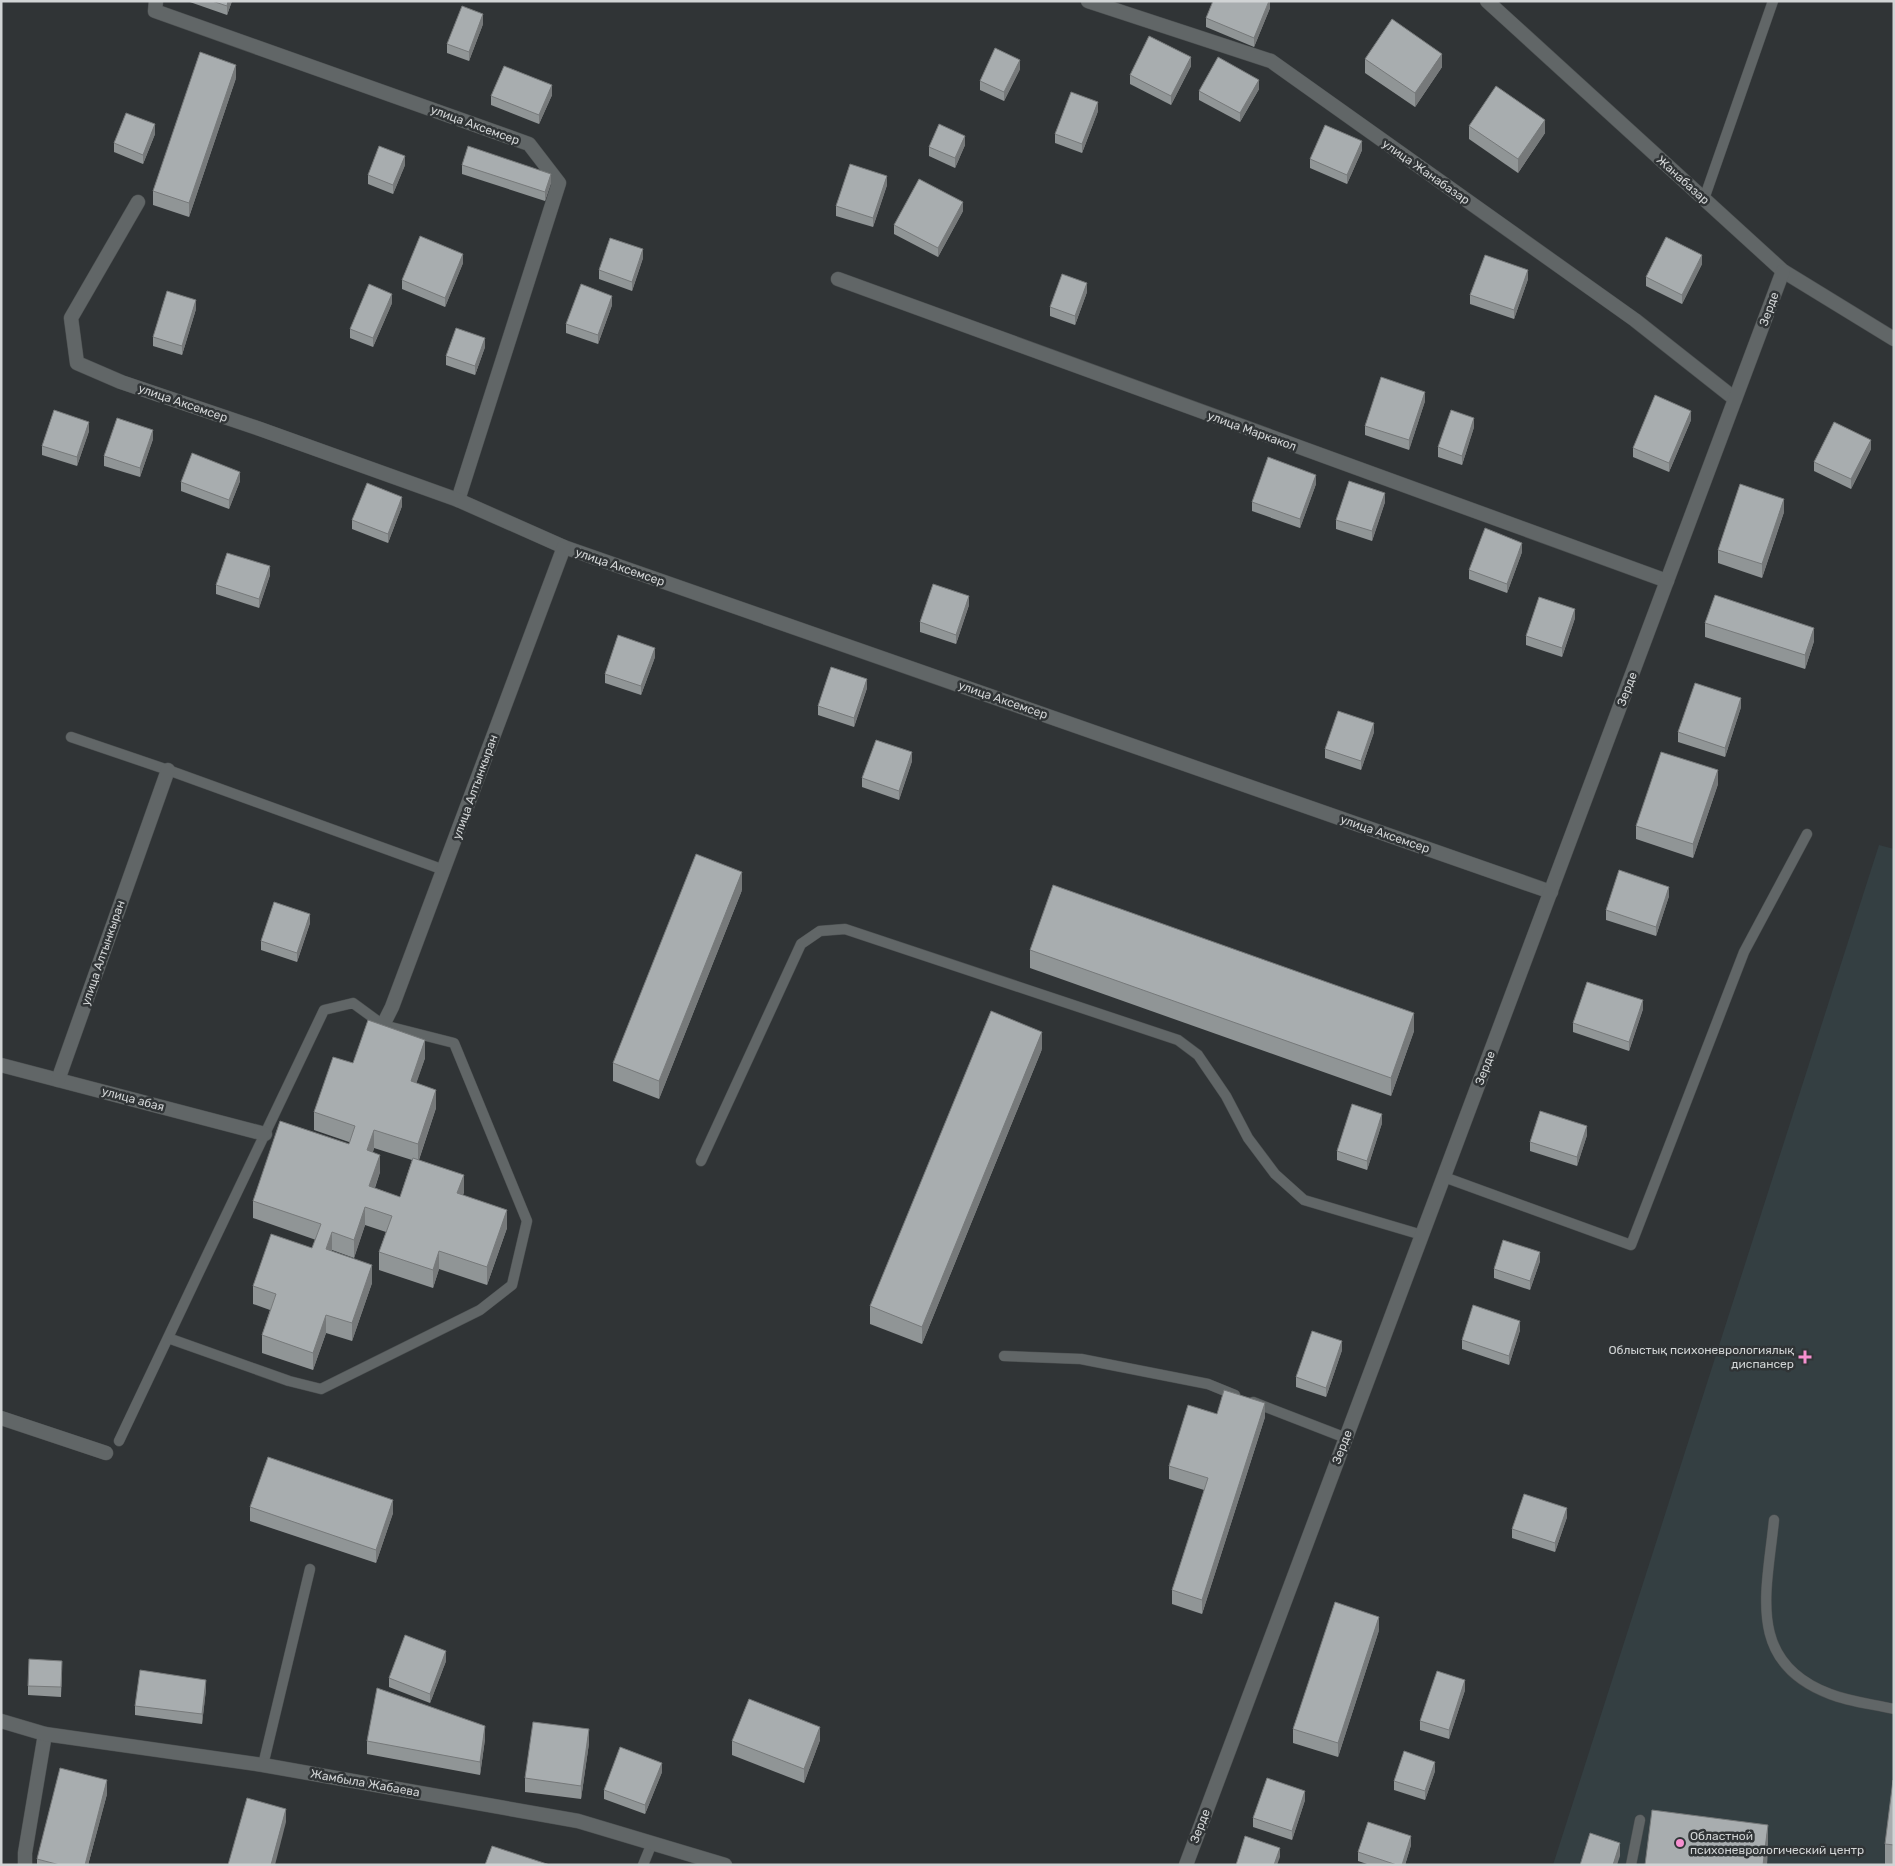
<svg xmlns="http://www.w3.org/2000/svg" width="1895" height="1866" font-family="Rubik,sans-serif">
<style>
.built{fill:#343f42}
.lines{fill:none;stroke-linecap:round;stroke-linejoin:round}
.service-casing{stroke:#4c5051;stroke-width:11}
.minor-casing{stroke:#4c5051;stroke-width:15}
.tertiary-casing{stroke:#4c5051;stroke-width:15}
.service{stroke:#616667;stroke-width:10}
.minor{stroke:#616667;stroke-width:14}
.tertiary{stroke:#616667;stroke-width:14}
.wall{fill:#909596;fill-rule:evenodd}
.shaded-wall{fill:#76797a}
.building{fill:#a8adaf;stroke:#76797a}
.poi-dot{fill:#f690d0;stroke:#303436;stroke-width:2}
.labels{text-anchor:middle;dominant-baseline:central;stroke-width:5;stroke-linejoin:round;paint-order:stroke}
.street-label{font-size:12px;fill:#d1d4d5;stroke:#303436}
.poi-label{font-size:12px;fill:#d1d4d5;stroke:#303436;text-anchor:end}
</style>
<rect width="100%" height="100%" fill="#303436"/>
<polygon class="built" points="1879,845 1894,849 1894,1865 1553,1865"/>
<g class="lines">
<defs>
<g id="service">
<polyline points="1704,199 1773,1"/>
<polyline points="71,737 168,770 444,870"/>
<polyline points="701,1161 801,944 820,931 845,929 1178,1040 1198,1055 1226,1096 1248,1138 1275,1174 1304,1200 1422,1235"/>
<polyline points="1444,1177 1631,1245 1744,952 1807,834"/>
<polyline points="1004,1356 1081,1359 1208,1384 1235,1395"/>
<polyline points="1253,1402 1346,1438"/>
<path d="M119,1441c68,-144 136,-287 205,-431l29,-7 30,22 71,18 73,178 -15,64 -32,25 -159,79 -32,-8 -121,-43"/>
<path d="M1774,1520c-7,71 -29,142 56,174 20,8 43,10 64,15"/>
<polyline points="263,1765 310,1569"/>
<polyline points="643,1865 652,1843"/>
<polyline points="1631,1865 1640,1820"/>
</g>
<g id="minor">
<polyline points="156,1 155,11 529,144 559,183 458,500"/>
<polyline points="1088,1 1271,61 1635,320 1735,399"/>
<polyline points="138,202 71,318 77,363 121,382 260,429 458,500 564,547 1551,892"/>
<polyline points="838,279 1667,581"/>
<polyline points="383,1025 392,1007 564,547"/>
<polyline points="1,1065 265,1134"/>
<polyline points="58,1080 168,770"/>
<polyline points="1,1418 106,1453"/>
<polyline points="25,1865 25,1853 45,1734"/>
</g>
<g id="tertiary">
<polyline points="1487,1 1783,271 1894,339"/>
<polyline points="1,1721 45,1734 263,1765 578,1821 725,1865"/>
<polyline points="1186,1865 1783,271"/>
</g>
</defs>
<use href="#service" class="service-casing"/>
<use href="#minor" class="minor-casing"/>
<use href="#tertiary" class="tertiary-casing"/>
<use href="#service" class="service"/>
<use href="#minor" class="minor"/>
<use href="#tertiary" class="tertiary"/>
</g>
<g class="wall">
<polygon points="187,1 232,1 227,15"/>
<polygon points="1270,1 1270,8 1254,47 1206,27 1206,18"/>
<polygon points="483,24 469,61 447,53 447,44"/>
<polygon points="1365,59 1442,67 1415,107 1365,73"/>
<polygon points="1191,66 1171,105 1130,84 1130,75"/>
<polygon points="1020,69 1004,101 980,90 980,81"/>
<polygon points="236,78 189,217 153,205 153,191"/>
<polygon points="1259,89 1240,122 1199,100 1199,91"/>
<polygon points="552,95 539,124 491,105 491,96"/>
<polygon points="1098,111 1082,153 1055,143 1055,134"/>
<polygon points="1469,126 1545,133 1518,173 1469,139"/>
<polygon points="155,134 143,164 114,152 114,143"/>
<polygon points="965,145 955,168 929,156 929,147"/>
<polygon points="1362,150 1347,184 1310,168 1310,159"/>
<polygon points="405,165 393,194 368,184 368,175"/>
<polygon points="462,165 551,183 545,201 462,174"/>
<polygon points="887,185 873,227 836,216 836,206"/>
<polygon points="963,211 938,257 894,234 894,225"/>
<polygon points="643,258 632,291 599,279 599,270"/>
<polygon points="463,263 445,307 402,289 402,280"/>
<polygon points="1702,264 1682,304 1646,286 1646,277"/>
<polygon points="1528,279 1514,319 1470,304 1470,295"/>
<polygon points="1087,292 1075,325 1050,316 1050,307"/>
<polygon points="392,303 373,347 350,338 350,329"/>
<polygon points="612,305 598,344 566,333 566,324"/>
<polygon points="196,309 182,355 153,346 153,337"/>
<polygon points="485,347 475,375 446,365 446,356"/>
<polygon points="1425,401 1409,450 1365,435 1365,426"/>
<polygon points="1691,420 1669,472 1633,457 1633,448"/>
<polygon points="1474,427 1462,465 1438,457 1438,447"/>
<polygon points="89,431 77,466 42,455 42,446"/>
<polygon points="153,439 140,477 104,466 104,456"/>
<polygon points="1871,449 1851,489 1814,471 1814,462"/>
<polygon points="240,481 229,509 181,491 181,482"/>
<polygon points="1316,484 1300,528 1252,511 1252,502"/>
<polygon points="1385,502 1372,541 1336,529 1336,520"/>
<polygon points="402,506 388,543 352,529 352,520"/>
<polygon points="1784,512 1762,578 1718,563 1718,550"/>
<polygon points="1522,552 1507,593 1469,579 1469,570"/>
<polygon points="270,575 259,608 216,594 216,585"/>
<polygon points="969,605 956,644 920,632 920,622"/>
<polygon points="1575,618 1562,657 1526,645 1526,636"/>
<polygon points="1705,623 1814,641 1805,669 1705,637"/>
<polygon points="655,657 641,695 605,683 605,674"/>
<polygon points="867,688 854,727 818,715 818,706"/>
<polygon points="1741,707 1725,757 1678,742 1678,732"/>
<polygon points="1374,732 1361,770 1325,758 1325,749"/>
<polygon points="912,761 899,800 862,787 862,778"/>
<polygon points="1718,784 1693,858 1636,839 1636,826"/>
<polygon points="742,890 659,1099 613,1081 613,1063"/>
<polygon points="1669,896 1656,936 1606,920 1606,910"/>
<polygon points="310,923 297,962 261,950 261,941"/>
<polygon points="1030,950 1414,1031 1391,1096 1030,968"/>
<polygon points="1643,1009 1629,1051 1573,1032 1573,1023"/>
<polygon points="1042,1049 922,1344 870,1324 870,1306"/>
<path d="M425,1058l-9,25 20,25 -17,52 45,32 -1,3 44,33 -20,57 -48,-16 -6,19 -54,-18v-18l7,-20 -21,-7 -11,33 -22,-8v1l40,32 -20,58 -26,-8 -13,37 -51,-17v-18l8,-25 -17,-6v-18l59,-38 4,-8 -63,-22v-17l96,-57v-2l-35,-12v-18l39,-49zM374,1148l38,12 -12,37 -25,-9 5,-16 -7,-20z"/>
<polygon points="1382,1123 1367,1170 1337,1160 1337,1151"/>
<polygon points="1587,1135 1577,1166 1530,1151 1530,1142"/>
<polygon points="1540,1261 1530,1290 1494,1278 1494,1269"/>
<polygon points="1520,1330 1509,1365 1462,1349 1462,1340"/>
<polygon points="1342,1350 1326,1397 1296,1387 1296,1377"/>
<polygon points="1265,1417 1202,1614 1172,1604 1172,1590 1204,1490 1169,1479 1169,1466"/>
<polygon points="250,1507 393,1513 376,1563 250,1521"/>
<polygon points="1567,1517 1555,1552 1512,1538 1512,1529"/>
<polygon points="1379,1630 1338,1757 1293,1743 1293,1729"/>
<polygon points="446,1661 430,1703 389,1687 389,1678"/>
<polygon points="62,1670 61,1697 28,1695 28,1686"/>
<polygon points="206,1689 202,1724 135,1715 135,1706"/>
<polygon points="1465,1690 1449,1739 1420,1730 1420,1721"/>
<polygon points="485,1739 480,1775 367,1754 367,1741"/>
<polygon points="820,1740 804,1783 732,1755 732,1741"/>
<polygon points="589,1743 581,1799 525,1792 525,1778"/>
<polygon points="1435,1771 1425,1800 1394,1790 1394,1781"/>
<polygon points="662,1772 645,1814 604,1799 604,1790"/>
<polygon points="1894,1780 1894,1865 1885,1865 1885,1844"/>
<polygon points="107,1794 88,1865 37,1865 37,1859"/>
<polygon points="1305,1800 1292,1840 1253,1827 1253,1818"/>
<polygon points="1411,1845 1405,1865 1370,1865 1358,1861 1358,1852"/>
</g>
<g class="shaded-wall">
<polygon points="228,1 232,1 227,15 227,6"/>
<polygon points="1269,1 1270,1 1270,8 1254,47 1254,38"/>
<polygon points="483,14 483,24 469,61 469,52"/>
<polygon points="1442,54 1442,67 1415,107 1415,93"/>
<polygon points="1191,57 1191,66 1171,105 1171,96"/>
<polygon points="1020,60 1020,69 1004,101 1004,92"/>
<polygon points="236,65 236,78 189,217 189,203"/>
<polygon points="1259,80 1259,89 1240,122 1240,113"/>
<polygon points="552,85 552,95 539,124 539,115"/>
<polygon points="1098,102 1098,111 1082,153 1082,144"/>
<polygon points="1545,120 1545,133 1518,173 1518,159"/>
<polygon points="155,124 155,134 143,164 143,155"/>
<polygon points="965,136 965,145 955,168 955,158"/>
<polygon points="1362,141 1362,150 1347,184 1347,175"/>
<polygon points="405,156 405,165 393,194 393,185"/>
<polygon points="551,174 551,183 545,201 545,192"/>
<polygon points="887,176 887,185 873,227 873,218"/>
<polygon points="963,202 963,211 938,257 938,248"/>
<polygon points="643,249 643,258 632,291 632,282"/>
<polygon points="463,254 463,263 445,307 445,298"/>
<polygon points="1702,255 1702,264 1682,304 1682,295"/>
<polygon points="1528,270 1528,279 1514,319 1514,310"/>
<polygon points="1087,283 1087,292 1075,325 1075,316"/>
<polygon points="392,294 392,303 373,347 373,338"/>
<polygon points="612,296 612,305 598,344 598,335"/>
<polygon points="196,300 196,309 182,355 182,346"/>
<polygon points="485,338 485,347 475,375 475,366"/>
<polygon points="1425,392 1425,401 1409,450 1409,440"/>
<polygon points="1691,411 1691,420 1669,472 1669,463"/>
<polygon points="1474,418 1474,427 1462,465 1462,456"/>
<polygon points="89,422 89,431 77,466 77,457"/>
<polygon points="153,430 153,439 140,477 140,468"/>
<polygon points="1871,440 1871,449 1851,489 1851,479"/>
<polygon points="240,472 240,481 229,509 229,500"/>
<polygon points="1316,475 1316,484 1300,528 1300,519"/>
<polygon points="1385,493 1385,502 1372,541 1372,531"/>
<polygon points="402,497 402,506 388,543 388,534"/>
<polygon points="1784,499 1784,512 1762,578 1762,564"/>
<polygon points="1522,543 1522,552 1507,593 1507,584"/>
<polygon points="270,566 270,575 259,608 259,599"/>
<polygon points="969,596 969,605 956,644 956,635"/>
<polygon points="1575,609 1575,618 1562,657 1562,648"/>
<polygon points="1814,628 1814,641 1805,669 1805,655"/>
<polygon points="655,648 655,657 641,695 641,686"/>
<polygon points="867,679 867,688 854,727 854,718"/>
<polygon points="1741,698 1741,707 1725,757 1725,748"/>
<polygon points="1374,723 1374,732 1361,770 1361,761"/>
<polygon points="912,752 912,761 899,800 899,791"/>
<polygon points="1718,770 1718,784 1693,858 1693,844"/>
<polygon points="742,872 742,890 659,1099 659,1081"/>
<polygon points="1669,887 1669,896 1656,936 1656,927"/>
<polygon points="310,914 310,923 297,962 297,953"/>
<polygon points="1643,1000 1643,1009 1629,1051 1629,1042"/>
<polygon points="1414,1013 1414,1031 1391,1096 1391,1078"/>
<polygon points="1042,1032 1042,1049 922,1344 922,1327"/>
<polygon points="425,1040 425,1058 411,1099 411,1081"/>
<polygon points="436,1090 436,1108 418,1162 418,1144"/>
<polygon points="1382,1114 1382,1123 1367,1170 1367,1161"/>
<polygon points="1587,1126 1587,1135 1577,1166 1577,1157"/>
<polygon points="374,1130 374,1148 367,1168 367,1150"/>
<polygon points="380,1155 380,1172 369,1204 369,1186"/>
<polygon points="464,1175 464,1192 457,1211 457,1193"/>
<polygon points="365,1207 365,1225 354,1258 354,1240"/>
<polygon points="507,1210 507,1228 487,1285 487,1267"/>
<polygon points="332,1232 332,1250 326,1267 326,1249"/>
<polygon points="439,1251 439,1269 433,1288 433,1270"/>
<polygon points="1540,1252 1540,1261 1530,1290 1530,1281"/>
<polygon points="372,1265 372,1283 352,1341 352,1323"/>
<polygon points="326,1315 326,1333 313,1370 313,1353"/>
<polygon points="1520,1321 1520,1330 1509,1365 1509,1356"/>
<polygon points="1342,1341 1342,1350 1326,1397 1326,1388"/>
<polygon points="1265,1403 1265,1417 1202,1614 1202,1600"/>
<polygon points="393,1500 393,1513 376,1563 376,1550"/>
<polygon points="1567,1508 1567,1517 1555,1552 1555,1543"/>
<polygon points="1379,1617 1379,1630 1338,1757 1338,1743"/>
<polygon points="446,1651 446,1661 430,1703 430,1694"/>
<polygon points="206,1680 206,1689 202,1724 202,1714"/>
<polygon points="1465,1680 1465,1690 1449,1739 1449,1730"/>
<polygon points="485,1726 485,1739 480,1775 480,1762"/>
<polygon points="820,1727 820,1740 804,1783 804,1769"/>
<polygon points="589,1729 589,1743 581,1799 581,1786"/>
<polygon points="1435,1762 1435,1771 1425,1800 1425,1791"/>
<polygon points="662,1763 662,1772 645,1814 645,1805"/>
<polygon points="107,1780 107,1794 88,1865 85,1865"/>
<polygon points="1305,1791 1305,1800 1292,1840 1292,1831"/>
<polygon points="286,1809 286,1822 275,1865 271,1865"/>
<polygon points="1768,1825 1768,1851 1767,1865 1763,1865"/>
<polygon points="1411,1836 1411,1845 1405,1865 1402,1865"/>
<polygon points="1620,1843 1620,1856 1617,1865 1613,1865"/>
<polygon points="1280,1848 1280,1857 1277,1865 1274,1865"/>
</g>
<g class="building">
<polygon points="212,1 228,1 227,6"/>
<polygon points="1213,1 1269,1 1254,38 1206,18"/>
<polygon points="462,6 483,14 469,52 447,44"/>
<polygon points="1392,19 1442,54 1415,93 1365,59"/>
<polygon points="1149,36 1191,57 1171,96 1130,75"/>
<polygon points="995,48 1020,60 1004,92 980,81"/>
<polygon points="200,52 236,65 189,203 153,191"/>
<polygon points="1218,57 1259,80 1240,113 1199,91"/>
<polygon points="504,66 552,85 539,115 491,96"/>
<polygon points="1496,86 1545,120 1518,159 1469,126"/>
<polygon points="1071,92 1098,102 1082,144 1055,134"/>
<polygon points="126,113 155,124 143,155 114,143"/>
<polygon points="939,124 965,136 955,158 929,147"/>
<polygon points="1325,125 1362,141 1347,175 1310,159"/>
<polygon points="379,146 405,156 393,185 368,175"/>
<polygon points="468,146 551,174 545,192 462,165"/>
<polygon points="850,164 887,176 873,218 836,206"/>
<polygon points="919,179 963,202 938,248 894,225"/>
<polygon points="420,236 463,254 445,298 402,280"/>
<polygon points="1666,237 1702,255 1682,295 1646,277"/>
<polygon points="610,238 643,249 632,282 599,270"/>
<polygon points="1485,255 1528,270 1514,310 1470,295"/>
<polygon points="1062,274 1087,283 1075,316 1050,307"/>
<polygon points="369,284 392,294 373,338 350,329"/>
<polygon points="581,284 612,296 598,335 566,324"/>
<polygon points="167,291 196,300 182,346 153,337"/>
<polygon points="456,328 485,338 475,366 446,356"/>
<polygon points="1381,377 1425,392 1409,440 1365,426"/>
<polygon points="1655,395 1691,411 1669,463 1633,448"/>
<polygon points="54,410 89,422 77,457 42,446"/>
<polygon points="1451,410 1474,418 1462,456 1438,447"/>
<polygon points="117,418 153,430 140,468 104,456"/>
<polygon points="1834,422 1871,440 1851,479 1814,462"/>
<polygon points="192,453 240,472 229,500 181,482"/>
<polygon points="1268,457 1316,475 1300,519 1252,502"/>
<polygon points="1349,481 1385,493 1372,531 1336,520"/>
<polygon points="367,483 402,497 388,534 352,520"/>
<polygon points="1740,484 1784,499 1762,564 1718,550"/>
<polygon points="1485,528 1522,543 1507,584 1469,570"/>
<polygon points="227,553 270,566 259,599 216,585"/>
<polygon points="933,584 969,596 956,635 920,622"/>
<polygon points="1715,595 1814,628 1805,655 1705,623"/>
<polygon points="1539,597 1575,609 1562,648 1526,636"/>
<polygon points="618,635 655,648 641,686 605,674"/>
<polygon points="831,667 867,679 854,718 818,706"/>
<polygon points="1695,683 1741,698 1725,748 1678,732"/>
<polygon points="1338,711 1374,723 1361,761 1325,749"/>
<polygon points="876,740 912,752 899,791 862,778"/>
<polygon points="1661,752 1718,770 1693,844 1636,826"/>
<polygon points="696,854 742,872 659,1081 613,1063"/>
<polygon points="1619,870 1669,887 1656,927 1606,910"/>
<polygon points="1053,885 1414,1013 1391,1078 1030,950"/>
<polygon points="274,902 310,914 297,953 261,941"/>
<polygon points="1587,982 1643,1000 1629,1042 1573,1023"/>
<polygon points="991,1011 1042,1032 922,1327 870,1306"/>
<polygon points="368,1020 425,1040 411,1081 436,1090 418,1144 374,1130 367,1150 380,1155 369,1186 400,1197 413,1158 464,1175 457,1193 507,1210 487,1267 439,1251 433,1270 379,1252 392,1216 365,1207 354,1240 332,1232 326,1249 372,1265 352,1323 326,1315 313,1353 262,1335 276,1294 253,1286 271,1234 312,1248 321,1224 253,1201 280,1121 349,1144 355,1126 314,1112 333,1057 353,1063"/>
<polygon points="1352,1104 1382,1114 1367,1161 1337,1151"/>
<polygon points="1540,1111 1587,1126 1577,1157 1530,1142"/>
<polygon points="1503,1240 1540,1252 1530,1281 1494,1269"/>
<polygon points="1473,1305 1520,1321 1509,1356 1462,1340"/>
<polygon points="1312,1331 1342,1341 1326,1388 1296,1377"/>
<polygon points="1224,1390 1265,1403 1202,1600 1172,1590 1208,1478 1169,1466 1188,1405 1217,1414"/>
<polygon points="268,1457 393,1500 376,1550 250,1507"/>
<polygon points="1524,1494 1567,1508 1555,1543 1512,1529"/>
<polygon points="1335,1602 1379,1617 1338,1743 1293,1729"/>
<polygon points="405,1635 446,1651 430,1694 389,1678"/>
<polygon points="29,1659 62,1661 61,1687 28,1686"/>
<polygon points="140,1670 206,1680 202,1714 135,1706"/>
<polygon points="1437,1671 1465,1680 1449,1730 1420,1721"/>
<polygon points="377,1688 485,1726 480,1762 367,1741"/>
<polygon points="749,1699 820,1727 804,1769 732,1741"/>
<polygon points="533,1722 589,1729 581,1786 525,1778"/>
<polygon points="620,1747 662,1763 645,1805 604,1790"/>
<polygon points="1404,1751 1435,1762 1425,1791 1394,1781"/>
<polygon points="60,1768 107,1780 85,1865 60,1865 37,1859"/>
<polygon points="1267,1778 1305,1791 1292,1831 1253,1818"/>
<polygon points="1893,1780 1894,1780 1894,1845 1885,1844"/>
<polygon points="247,1798 286,1809 271,1865 228,1865"/>
<polygon points="1652,1810 1768,1825 1763,1865 1645,1865"/>
<polygon points="1368,1822 1411,1836 1402,1865 1397,1865 1358,1852"/>
<polygon points="1590,1833 1620,1843 1613,1865 1580,1865"/>
<polygon points="1245,1836 1280,1848 1274,1865 1236,1865"/>
<polygon points="492,1846 550,1865 485,1865"/>
</g>
<g class="poi-dot">
<path d="M1802.5 1349.5h5v5h5v5h-5v5h-5v-5h-5v-5h5z"/>
<circle cx="1680" cy="1843" r="5"/>
</g>
<g class="labels">
<g class="street-label">
<text transform="translate(475 125) rotate(20)">улица Аксемсер</text>
<text transform="translate(1426 172) rotate(35)">улица Жанабазар</text>
<text transform="translate(1683 180) rotate(42)">Жанабазар</text>
<text transform="translate(1769 309) rotate(-70)">Зерде</text>
<text transform="translate(183 403) rotate(19)">улица Аксемсер</text>
<text transform="translate(1252 431) rotate(20)">улица Маркакол</text>
<text transform="translate(620 567) rotate(19)">улица Аксемсер</text>
<text transform="translate(1627 689) rotate(-69)">Зерде</text>
<text transform="translate(1003 700) rotate(19)">улица Аксемсер</text>
<text transform="translate(475 787) rotate(-70)">улица Алтынкыран</text>
<text transform="translate(1385 834) rotate(19)">улица Аксемсер</text>
<text transform="translate(103 953) rotate(-71)">улица Алтынкыран</text>
<text transform="translate(1485 1068) rotate(-69)">Зерде</text>
<text transform="translate(133 1099) rotate(15)">улица абая</text>
<text transform="translate(1342 1447) rotate(-69)">Зерде</text>
<text transform="translate(365 1783) rotate(10)">Жамбыла Жабаева</text>
<text transform="translate(1200 1826) rotate(-69)">Зерде</text>
</g>
<g class="poi-label">
<text x="1794" y="1350">Облыстық психоневрологиялық<tspan x="1794" dy="14">диспансер</tspan></text>
<text x="1690" y="1836" text-anchor="start">Областной<tspan x="1690" dy="14">психоневрологический центр</tspan></text>
</g>
</g>
<rect width="1895" height="1866" fill="none" stroke="#d1d4d5" stroke-width="5"/>
</svg>
